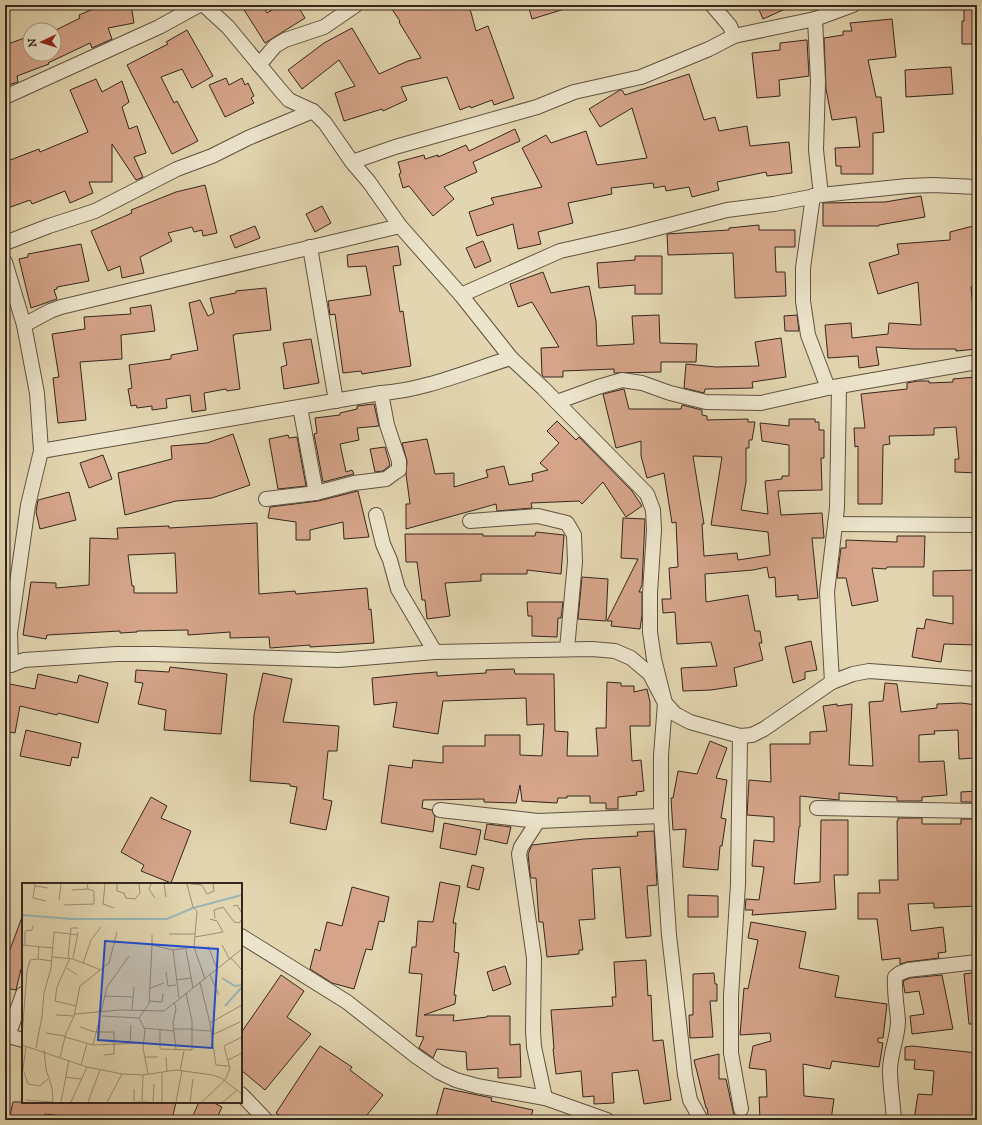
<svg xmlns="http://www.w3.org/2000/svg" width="982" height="1125" font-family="'IM FELL DW Pica',serif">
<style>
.building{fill:#d5a489;stroke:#35261e;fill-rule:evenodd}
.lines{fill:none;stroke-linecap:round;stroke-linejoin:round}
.minor-casing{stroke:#605242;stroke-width:16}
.minor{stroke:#ece4cb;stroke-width:14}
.inset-river{fill:none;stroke:#99b6b6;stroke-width:2}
.inset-road{fill:none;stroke:#9d8f75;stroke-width:1}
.view{fill:#1d4ed8;fill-opacity:0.15;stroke:#1d4ed8;stroke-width:2}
.inset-edge{fill:none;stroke:#35261e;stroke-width:2}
</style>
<rect width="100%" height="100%" fill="#e2d5af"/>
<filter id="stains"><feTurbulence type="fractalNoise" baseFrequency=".005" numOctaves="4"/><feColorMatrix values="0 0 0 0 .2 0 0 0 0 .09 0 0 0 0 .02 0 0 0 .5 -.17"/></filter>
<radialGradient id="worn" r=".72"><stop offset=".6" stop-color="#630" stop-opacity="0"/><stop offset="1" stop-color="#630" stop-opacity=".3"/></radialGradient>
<g class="building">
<polygon points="103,5 131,5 134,23 108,28 112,39 92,48 90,43 48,63 49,64 17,76 18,82 5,86 5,45 30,36 30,54 54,54 54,31 80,18 79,15"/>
<polygon points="241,5 262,5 267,13 280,5 297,5 305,18 265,43"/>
<polygon points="389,5 469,5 476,31 488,26 514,98 494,105 492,100 471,108 470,106 460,110 447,77 401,87 407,100 383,111 382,109 344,121 335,93 355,86 339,60 302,89 288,70 324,43 352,28 379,74 408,61 421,58 399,22 400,21"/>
<polygon points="528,5 568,5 568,8 532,19"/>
<polygon points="757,5 794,5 763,19"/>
<polygon points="977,7 977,44 962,44 962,21 964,21 964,8"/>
<polygon points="892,19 896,57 868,60 876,97 881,97 884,132 873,133 873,174 841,174 841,166 836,166 835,148 860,147 856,117 832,120 826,89 824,38 843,35 843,31 852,31 850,23"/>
<polygon points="187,30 213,76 192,88 182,69 161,77 174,103 177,101 198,141 172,154 127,65 168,44 166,42"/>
<polygon points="806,40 807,40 809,76 779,80 780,96 757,98 752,53 780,50 780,43"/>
<polygon points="951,67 953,94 906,97 905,70"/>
<polygon points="689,74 704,120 715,117 719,131 747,126 750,146 789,142 792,173 767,176 766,172 717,182 719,190 692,197 689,187 666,191 665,186 654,188 653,183 611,188 612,194 568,203 573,223 538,232 541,244 518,249 513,224 477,236 469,212 494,204 491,198 542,187 522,148 546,135 551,143 586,131 597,165 647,158 632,108 600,127 589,109 620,90 622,90 625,95"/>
<polygon points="226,78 229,85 242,78 245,85 248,83 254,96 251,98 254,103 225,117 209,85"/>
<polygon points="96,79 102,92 122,81 129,102 122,107 129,129 137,126 146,153 134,157 143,177 136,180 112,144 112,182 89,182 93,193 70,203 65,191 32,204 30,200 5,209 5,162 39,149 40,152 88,132 70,90"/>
<polygon points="515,129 520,141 473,162 477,172 444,187 454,199 433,216 409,186 403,188 399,174 401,173 398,162 424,155 425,159 438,155 438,157 466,145 469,151"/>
<polygon points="205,185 217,233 203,236 202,230 194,232 192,227 168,233 172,241 140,257 144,273 122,278 120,266 108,271 91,231 132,213 131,210 176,192"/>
<polygon points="921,196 925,217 879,225 879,226 823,226 823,203 885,202"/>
<polygon points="322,206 331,223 315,232 306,214"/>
<polygon points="759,225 759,230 795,230 795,247 775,247 776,272 785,272 786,296 735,298 733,253 668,255 667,234 729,230 729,228"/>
<polygon points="977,225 977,286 971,287 977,349 956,351 956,349 914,349 876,347 879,365 859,368 858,356 828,358 825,325 851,323 852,338 888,334 889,323 921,325 918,282 878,294 869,263 899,254 897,244 950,240 950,232"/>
<polygon points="255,226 260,238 235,248 230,236"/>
<polygon points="483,241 491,261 475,268 466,248"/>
<polygon points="81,244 89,281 57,287 57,289 54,290 57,299 31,308 19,259 28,257 28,254"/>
<polygon points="398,246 401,265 393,266 400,312 403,311 411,366 362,374 361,371 343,373 335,314 330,315 328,301 371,295 366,266 348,267 347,255"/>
<polygon points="635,256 662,256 662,294 635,294 635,285 599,288 597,263 635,260"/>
<polygon points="543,272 551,293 589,286 596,321 597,346 634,344 632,316 659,315 660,343 697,344 696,362 661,362 661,372 614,373 614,369 563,371 563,377 544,377 542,375 541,348 559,347 532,302 518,307 510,284"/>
<polygon points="266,288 271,330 235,334 235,335 233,335 240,389 227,391 226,389 204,393 206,410 192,412 190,395 166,399 167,408 152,410 152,406 137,408 136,405 131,406 128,389 132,388 129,365 171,359 171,355 198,350 189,303 200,300 208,316 214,313 210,298 236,293 236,291"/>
<polygon points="151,305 155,331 121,335 122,359 80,362 86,420 58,423 53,378 59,377 52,334 85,329 84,317 131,314 130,308"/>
<polygon points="797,315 799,331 785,331 784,316"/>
<polygon points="781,338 786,377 752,382 753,388 705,389 704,393 684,388 686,364 716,367 759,366 755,342"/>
<polygon points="311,339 319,383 284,389 281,367 287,365 283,343"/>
<polygon points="976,377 977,473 955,472 955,459 959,459 956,427 934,428 934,435 889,436 890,444 883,445 882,504 858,504 858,446 855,447 854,428 865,428 861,394 907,389 907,383 918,381 929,381 929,383 953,382 953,379"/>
<path d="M624,389l5,20h52l1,-4 20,5v5l5,1v4l41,-1v3h7l-3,18h-3v8h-3v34l-5,28 27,4 -3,-33 17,-2v-3h7v-31l-27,-4 -2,-18 29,3v-7h26v3h4v8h5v28h-3l1,32 -44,1 3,24 41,-2 2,25h-12l6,60 -20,2v-5l-22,2 -1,-20 -6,1 -2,-11 -14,3 -48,4 1,28 42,-7 7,36h5l2,12h-3l4,17 -29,8 3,18 -26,4 -28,1 -2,-23 36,-2 -6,-24 -34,2 -2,-32 -12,1 -1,-14h9l-2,-31 9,-1 -2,-45 -4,1 -8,-50 -17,5 -6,-22v-15l-25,7 -13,-54zM693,456l29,1 -11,68 57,7 2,23 -32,5 -1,-7 -33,3 -2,-32h2z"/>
<polygon points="374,404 379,426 357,428 359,440 340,444 346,472 352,470 354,474 323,482 314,434 317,433 315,418 340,415 340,413 357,409 357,406"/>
<polygon points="557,421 576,440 579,437 632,491 642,506 626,517 603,482 582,504 579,501 531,503 532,508 497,511 496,504 406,529 406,504 410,504 406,474 407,461 402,443 427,439 435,474 454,473 454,487 488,477 486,470 504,466 509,485 533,481 532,474 548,470 540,463 559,443 547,431"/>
<polygon points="233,434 250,485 212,498 176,501 125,515 118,473 172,459 171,446 207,443"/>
<polygon points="288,435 289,438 297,437 306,486 278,489 269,439"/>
<polygon points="385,447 390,465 383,471 375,472 370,449"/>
<polygon points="103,455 112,479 89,488 80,463"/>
<polygon points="358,491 369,537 344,539 343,522 310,530 310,540 296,540 296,522 268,518 270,507 318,501"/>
<polygon points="69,492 76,520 40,529 36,512 38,500"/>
<polygon points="623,518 645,519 642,585 639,592 642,592 642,615 640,629 611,626 612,621 607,621 638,559 621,558"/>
<path d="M257,523l2,71 36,-3 1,3 71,-6 2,22 2,-1 3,34 -64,4v-2l-40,3 -1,-11 -39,1v-6l-42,3v-5l-51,1v1l-17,1v-2l-73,4 -1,4 -23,-4 8,-53 25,1v5l33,-3 1,-47 28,1 -1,-11 52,-2v2zM175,553l2,40h-43v-7h-2l-4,-31z"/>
<polygon points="536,532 564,535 561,574 527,570 527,574 481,574 481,581 445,583 450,616 427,619 425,600 422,600 417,562 406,562 405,534 483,534 483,536 535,536"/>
<polygon points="897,536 925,536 924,567 887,567 886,569 872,568 878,601 852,606 846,578 837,578 841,548 846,548 846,540 897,542"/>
<polygon points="977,570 977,645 944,644 941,662 912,657 917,628 924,629 926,619 953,624 953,596 933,596 933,571"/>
<polygon points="582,577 608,579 606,621 578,619"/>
<polygon points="527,602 563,602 561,618 558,618 557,637 532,636 532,616 528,616"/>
<polygon points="811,641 817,670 805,672 805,679 793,683 785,647"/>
<polygon points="170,667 227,674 221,734 164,730 166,710 138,704 143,683 135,682 136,670 169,672"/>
<polygon points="514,669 515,674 554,674 555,731 568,732 567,756 598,756 596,728 606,728 607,682 621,683 621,686 634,686 634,692 647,689 650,702 650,726 630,726 632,761 641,760 644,791 636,792 637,795 618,797 618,809 606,809 606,803 590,803 590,796 567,796 567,798 558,798 557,803 522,801 520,785 516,803 484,802 484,799 423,800 422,808 432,810 435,817 433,832 381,823 389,765 412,768 413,760 443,763 443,746 485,746 485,735 520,735 520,755 542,756 544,724 527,725 526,698 443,701 438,734 393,727 397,702 374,705 372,678 412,674 437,672 437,676 486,673 486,670"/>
<polygon points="263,673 292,679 283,722 339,726 337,751 328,751 323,799 332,801 326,830 290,823 297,787 290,786 290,784 250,781 254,715"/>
<polygon points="38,674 77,683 79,675 108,683 98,723 58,713 57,715 20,706 15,733 5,731 5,683 35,689"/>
<polygon points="885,683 897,684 901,712 937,708 937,704 961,703 977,705 977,758 959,759 958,730 934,731 935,734 919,735 919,762 944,761 947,795 922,797 922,801 897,801 897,797 839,793 839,800 800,796 800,827 799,827 794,884 820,882 821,820 848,820 848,875 834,875 836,909 752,915 753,910 745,910 746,899 759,900 764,867 752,866 754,840 774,842 774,817 747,815 749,780 771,782 770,744 810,744 810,732 827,731 823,706 837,704 837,706 852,704 849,765 873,766 869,702 883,701"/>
<polygon points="26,730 81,743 78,758 72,757 70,766 20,756"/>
<polygon points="710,741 727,748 716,778 727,780 721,818 726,819 722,846 720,846 718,870 683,867 686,829 673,830 671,798 673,798 678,771 697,774"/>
<polygon points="977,791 977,802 961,802 961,792"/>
<polygon points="151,797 167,806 161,818 191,831 171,883 141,871 144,865 121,852"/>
<polygon points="898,818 922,818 922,824 961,824 961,819 977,819 977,861 975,861 977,906 934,908 934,903 908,904 911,931 943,927 946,952 938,953 939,958 907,962 900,964 900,958 882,960 877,919 858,919 858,893 880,893 879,880 898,880 897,821 898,821"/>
<polygon points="444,823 481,830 476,855 440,848"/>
<polygon points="487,824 511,827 507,844 484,839"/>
<polygon points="654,831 657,885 647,886 651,936 626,938 620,867 592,869 595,919 579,920 583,950 579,950 579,954 547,957 543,922 539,922 536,878 531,878 530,873 528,854 532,845 584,839 638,836 637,832"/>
<polygon points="472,865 484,868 479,890 467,887"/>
<polygon points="440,882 460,886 453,923 456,923 454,952 459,953 454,995 456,995 455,1004 424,1015 454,1015 453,1021 487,1017 487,1016 510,1016 510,1045 520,1044 521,1077 498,1078 498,1068 467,1070 466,1052 437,1049 433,1058 419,1048 424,1037 416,1036 422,974 409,973 412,947 416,947 418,921 433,922"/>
<polygon points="352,887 389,897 384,922 379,921 372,950 366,949 354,989 332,983 310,969 315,949 320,951 327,922 342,926"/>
<polygon points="688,895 718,896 718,917 688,917"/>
<polygon points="22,917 23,918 23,970 21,969 16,990 5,988 5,963"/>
<polygon points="751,922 806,932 799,968 839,976 835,997 887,1004 883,1038 878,1038 878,1042 883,1043 879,1067 832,1061 830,1069 803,1064 804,1096 834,1099 831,1120 811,1120 791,1117 791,1120 760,1120 759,1097 767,1097 766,1070 749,1068 753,1046 771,1041 770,1033 740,1035 744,988 748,989 758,940 748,938"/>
<polygon points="646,960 648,996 651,995 653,1041 663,1040 671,1100 644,1104 638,1070 612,1073 614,1103 594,1104 594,1096 583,1097 581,1071 556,1074 553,1049 554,1049 551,1010 613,1006 612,997 616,997 614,962"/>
<polygon points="505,966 511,984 493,991 487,972"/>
<polygon points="977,972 977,1024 969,1024 964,974"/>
<polygon points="714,973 715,984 717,984 717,1001 710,1001 713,1037 690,1038 689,1015 693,1015 693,974"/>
<polygon points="281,975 304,991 287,1017 311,1034 265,1090 241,1070 241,1033"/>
<polygon points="942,975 953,1029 912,1034 910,1016 924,1014 919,991 905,993 903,981 910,978"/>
<polygon points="320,1046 352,1067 350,1070 383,1095 363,1120 287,1120 276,1113"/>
<polygon points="912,1046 977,1053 977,1120 914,1120 918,1094 932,1095 934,1071 914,1069 915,1060 905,1060 905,1047"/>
<polygon points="719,1054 719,1079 726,1079 735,1120 709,1120 707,1108 706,1108 694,1060"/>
<polygon points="444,1088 492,1098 491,1101 533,1110 530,1120 435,1120"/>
<polygon points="13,1102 176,1102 172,1120 102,1120 45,1114 44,1120 9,1120"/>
<polygon points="199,1102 212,1102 222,1107 216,1120 191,1120"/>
</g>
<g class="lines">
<defs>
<g id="minor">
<polyline points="204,5 228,27 281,91 289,100 313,111 325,123 352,162 369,182 400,226 461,295 511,358 543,388 647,494 653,510 654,530 650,593 650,632 654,659 665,703 661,756 661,816 669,935 685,1075 690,1100 701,1120"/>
<polyline points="712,5 730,26 734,36 815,19 853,5"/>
<polyline points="815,19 818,81 816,150 821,195"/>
<polyline points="259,65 275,46 285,40 324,27 356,5"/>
<polyline points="5,97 159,27 199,5"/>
<polyline points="352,162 395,147 537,107 574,92 641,77 709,49 734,36"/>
<polyline points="813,196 803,268 803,301 808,335 828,388"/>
<polyline points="5,243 49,226 95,211 177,169 212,156 248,138 313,111"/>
<polyline points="310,247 336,401"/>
<polyline points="5,262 24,325 37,393 41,451 28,505 10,633 11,665 5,665"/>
<polyline points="461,295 560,251 631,235 727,210 774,204 821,195 907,186 933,185 977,187"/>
<polyline points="24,325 50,311 61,307 400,226"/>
<polyline points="557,402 598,387 622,380 642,383 670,393 706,402 761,403 828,388 977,362"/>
<polyline points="300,407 316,493"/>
<path d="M41,451l340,-58c41,-2 90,-23 130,-35"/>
<polyline points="266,499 316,493 354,483 386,479 394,473 399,470 399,461 387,425 381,393"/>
<polyline points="376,515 383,544 390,560 398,589 435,652"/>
<polyline points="470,521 538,516 567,523 574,535 575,562 567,649"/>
<polyline points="835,524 977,525"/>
<polyline points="11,665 24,660 117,654 155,654 339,660 435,652 592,649 615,651 631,658 650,674 665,703 675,714 690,722 740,736 752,735 764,729 832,682 853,674 869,671 977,679"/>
<polyline points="832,682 827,592 837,508 839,387"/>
<polyline points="740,736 738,884 731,996 731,1053 741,1109"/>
<polyline points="817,808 977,811"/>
<polyline points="440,810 538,821 661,816"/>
<polyline points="538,821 521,847 519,854 534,958 533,1031 534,1047 545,1098"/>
<polyline points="241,936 347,1002 417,1057 439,1072 456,1080 477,1086 545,1098 607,1120"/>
<polyline points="5,1035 23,1040"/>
<polyline points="8,1036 23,994"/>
<polyline points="241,1094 266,1120"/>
<path d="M894,1120c-1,-16 -4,-34 -4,-50 0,-17 8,-33 8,-49 -1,-15 -4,-29 -3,-44l5,-4 8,-3 69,-8"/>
</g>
</defs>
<use href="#minor" class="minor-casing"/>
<use href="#minor" class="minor"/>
</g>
<g transform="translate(22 883)">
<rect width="220" height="220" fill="#e2d5af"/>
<path class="inset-river" d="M0,32l50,4h95l26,-11 49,-13M200,95l13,8 7,-1M203,123l17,-19"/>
<path class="inset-road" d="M13,1l-2,14 13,3M83,1l-2,20 11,4M95,1v7l7,2 2,5 9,1 5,-6 -1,-9M129,1l-2,5 6,9M142,1l2,13M165,1l6,23 4,4 -3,36 11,32M169,1l11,1 5,9 7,-3 -1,-7M13,3l13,2M50,7l16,-1M37,17l2,-16M42,22l30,-1v-13l-6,-2 -1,-5M211,23l4,-1 5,8M193,35l-1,-8 9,-3 11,15 5,1 3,-4M147,51h26M130,52v10l21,5 21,-3M173,54l28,-5 -6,-11 -7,-2M0,62l31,3M3,62v-14l7,-1 1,-4M200,62l8,15M186,63l9,23M151,67l6,48M164,67l7,38M31,74l20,2 28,11M46,75l3,-30h7M48,75l-13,29 -2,14 21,5M51,75l5,-26M209,75l11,12M16,76l14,2M61,80l8,-23 10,-13M45,85l10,7M144,89l2,14 8,-1M188,92l9,20M154,97l15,-2M178,100l10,40M128,105l14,-5M82,113l28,1M127,118l13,1 1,-9M152,119l2,7 -3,14 3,27M110,127l2,-23M79,129l6,-25 22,-31M53,131l45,-4 44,1 78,-62M34,132l18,1M80,133l37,2M58,144l15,5h19v22l-10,1M122,145l30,3M138,146v20l32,1v-29l-6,-28M152,146h19M171,147l18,1M24,150l19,3M190,152l28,-13M0,153l5,-65 3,-11 8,-1 1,-13M43,154l28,8 50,-2M108,160l1,-18M0,162l65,22 35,7 21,1 33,-5 37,5 8,3 21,16M71,162l5,-20M14,165l6,-32 2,-23 7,-25 3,-36 23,3M22,167l2,19 6,19 1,14M38,174l6,-24 8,-17 6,-30 29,-23 8,-31M123,174h13M144,174l1,14M206,177l14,-7M59,182l6,-21M207,183l-13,-1 -6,-42 32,-18M158,188l4,-20M2,189l4,12 12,2 8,-7M126,191l-5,-26 2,-18 -6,-12 10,-14 3,-59M0,194l4,-31M43,194l16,2M203,197l5,-12 -6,-22 18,-9M112,206v13M3,217l28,2M120,218l1,-26M39,219l8,-42M49,219l16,-35M66,219l12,-32M85,219l15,-28M114,219h13M131,219l1,-18M140,219v-30M154,219l6,-31M168,219l3,-23M180,219l23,-22M201,219l14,-12"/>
<path class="view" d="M83,58l113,8 -6,99 -114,-8z"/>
<rect width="220" height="220" class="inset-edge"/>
</g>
<rect width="982" height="1125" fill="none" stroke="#e2d5af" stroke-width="20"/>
<rect x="6" y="6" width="970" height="1113" fill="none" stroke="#35261e" stroke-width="2"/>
<rect x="10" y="10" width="962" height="1105" fill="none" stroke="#35261e"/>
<g transform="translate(42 42) rotate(266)"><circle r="19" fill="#ece4cb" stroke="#a39886"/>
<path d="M0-3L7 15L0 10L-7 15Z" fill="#8f2418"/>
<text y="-6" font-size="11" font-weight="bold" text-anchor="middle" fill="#35261e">N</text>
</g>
<rect width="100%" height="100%" filter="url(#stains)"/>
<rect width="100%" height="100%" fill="url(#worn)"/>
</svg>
